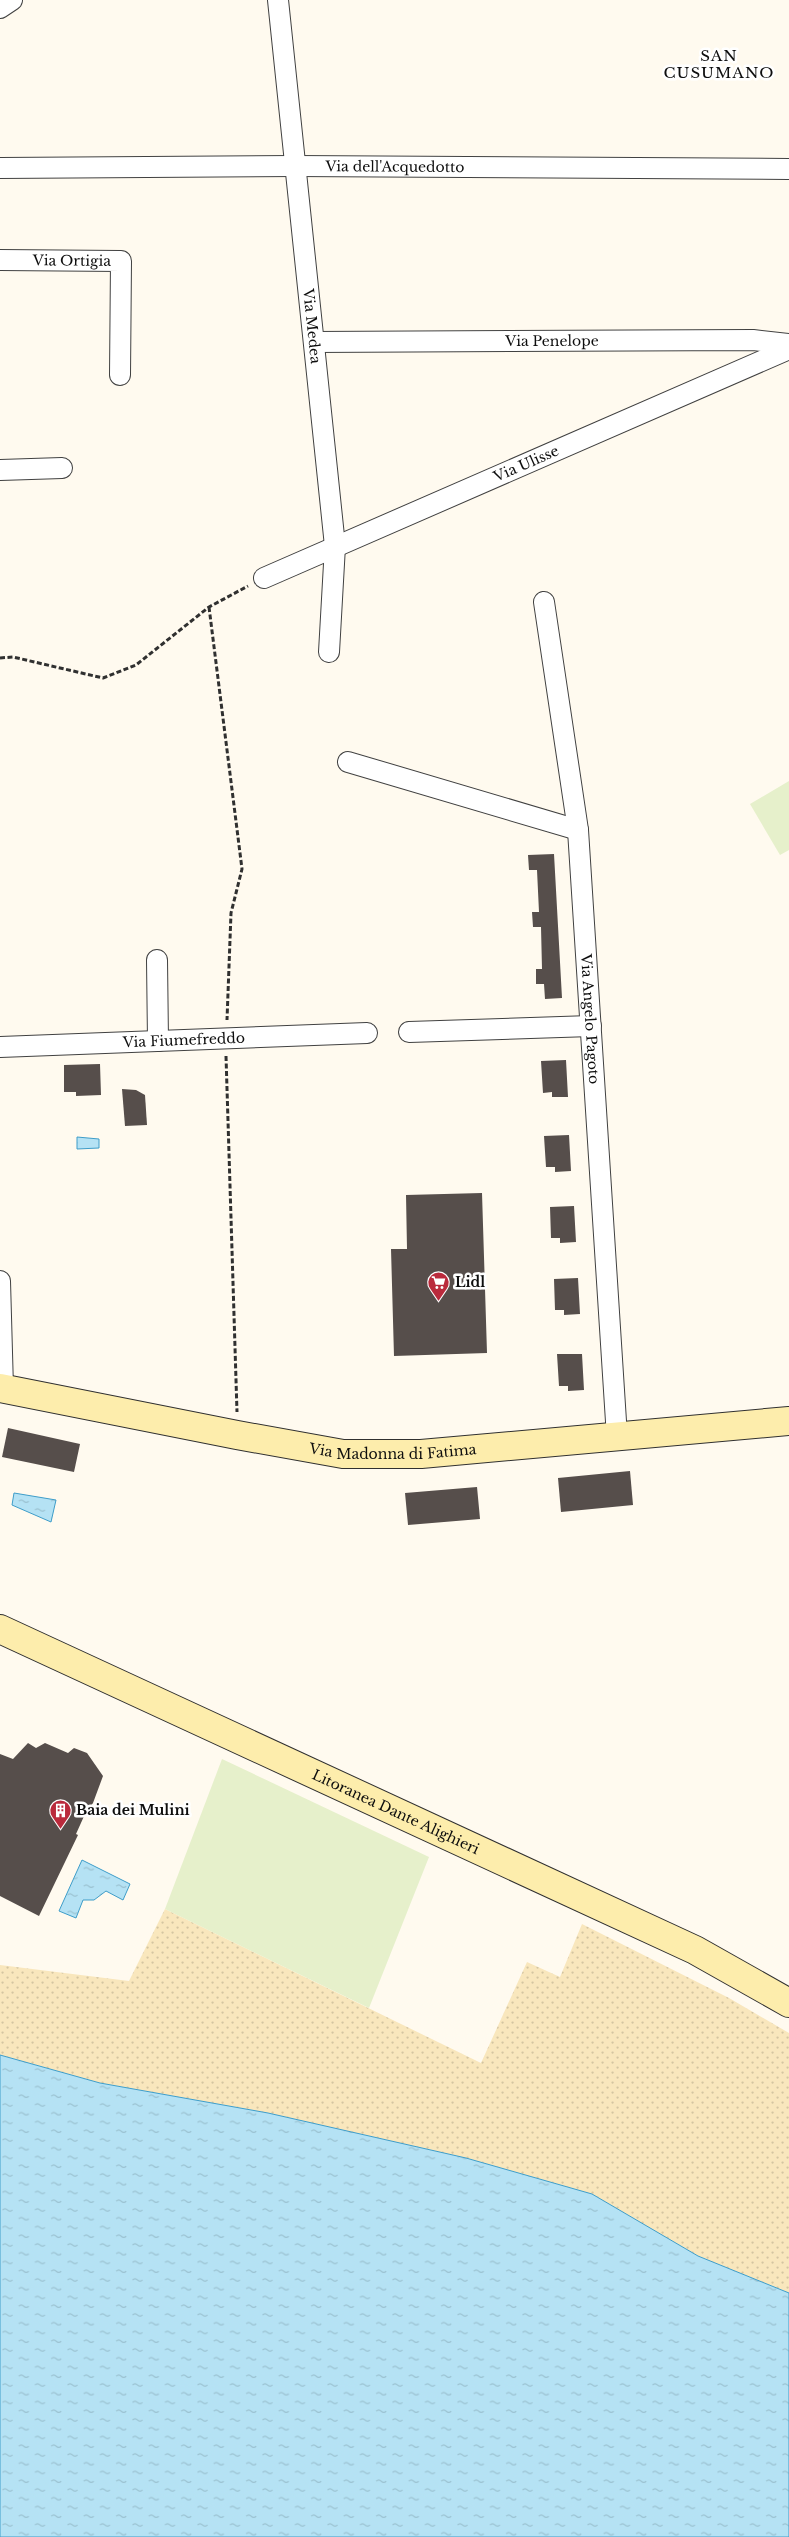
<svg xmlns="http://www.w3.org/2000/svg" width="789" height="2537" font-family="'Libre Baskerville',serif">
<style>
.sand{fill:url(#sand-dots)}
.pitch{fill:#e6f0cb}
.water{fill:url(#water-ripples);stroke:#3e9dc9}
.building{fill:#564e4b}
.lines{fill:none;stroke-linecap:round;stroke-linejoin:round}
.street-casing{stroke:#414141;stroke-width:22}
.secondary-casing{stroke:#303030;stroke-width:30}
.path{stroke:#303030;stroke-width:3;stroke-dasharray:5 2.5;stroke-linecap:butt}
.street{stroke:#fff;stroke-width:20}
.secondary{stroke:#fdedac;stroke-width:28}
.labels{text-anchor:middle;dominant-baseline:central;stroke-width:5;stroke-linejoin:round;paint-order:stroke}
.street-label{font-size:14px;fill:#0e0e0e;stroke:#fff}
.poi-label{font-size:14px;font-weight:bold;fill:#0e0e0e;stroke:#fff;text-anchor:start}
.neighbourhood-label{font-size:15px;letter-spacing:1px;fill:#0e0e0e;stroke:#fff}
</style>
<defs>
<pattern id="sand-dots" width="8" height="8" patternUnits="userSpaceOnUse" patternTransform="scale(1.25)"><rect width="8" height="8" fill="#f9e7bd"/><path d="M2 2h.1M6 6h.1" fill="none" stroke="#d4c5a1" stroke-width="1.8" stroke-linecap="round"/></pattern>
<pattern id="water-ripples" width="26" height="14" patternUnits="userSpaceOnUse" patternTransform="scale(1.25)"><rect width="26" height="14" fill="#b5e2f4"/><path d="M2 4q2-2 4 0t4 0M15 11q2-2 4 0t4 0" fill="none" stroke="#9ac1d0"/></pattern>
</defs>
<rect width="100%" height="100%" fill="#fffaef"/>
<polygon class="sand" points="165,1909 481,2063 527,1962 560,1977 582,1924 729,1998 789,2033 789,2293 698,2256 592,2194 466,2158 268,2113 100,2083 0,2055 0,1965 129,1981"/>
<g class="pitch">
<polygon points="789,781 789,850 780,855 750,804"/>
<polygon points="222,1759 429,1857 369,2008 165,1909"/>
</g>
<g class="water">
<polygon points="77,1137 99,1139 99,1148 77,1149"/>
<polygon points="14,1493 56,1500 51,1522 12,1505"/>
<polygon points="82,1860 130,1884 123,1900 106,1891 94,1900 83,1900 76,1918 59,1911"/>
<polygon points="0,2055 100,2083 268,2113 466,2158 592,2194 698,2256 789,2293 789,2537 0,2537"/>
</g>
<g class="building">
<polygon points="554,854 562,998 545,999 544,984 536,984 536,969 542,969 541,927 533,927 532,912 539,912 537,870 529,870 528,855"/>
<polygon points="566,1060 568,1097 552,1097 552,1092 543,1093 541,1061"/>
<polygon points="100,1064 101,1095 76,1096 76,1092 64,1092 64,1065"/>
<polygon points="122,1089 136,1090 145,1095 147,1125 125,1126"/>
<polygon points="569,1135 571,1171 555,1172 555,1167 546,1167 544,1136"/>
<polygon points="482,1193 487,1353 394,1356 391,1249 407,1249 406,1195"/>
<polygon points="574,1206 576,1242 560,1243 560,1238 551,1238 550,1207"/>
<polygon points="578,1278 580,1314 564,1315 564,1310 555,1310 554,1279"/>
<polygon points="557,1354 582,1354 584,1390 568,1391 568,1386 559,1386"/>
<polygon points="8,1428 80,1444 74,1472 2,1457"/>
<polygon points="630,1471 633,1505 561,1512 558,1478"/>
<polygon points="477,1487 480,1519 408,1525 405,1493"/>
<polygon points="28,1743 36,1748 45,1743 68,1753 74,1748 87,1753 103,1776 93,1803 85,1814 76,1834 78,1835 39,1916 0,1896 0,1754 13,1759"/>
</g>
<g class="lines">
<defs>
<g id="street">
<path id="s1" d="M278,0l57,546 -6,106"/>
<polyline points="0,8 12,0"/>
<path id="s2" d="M0,168l295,-2 494,3"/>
<path id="s3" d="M0,260l121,1 -1,114"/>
<path id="s4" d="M314,342l439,-2 36,4"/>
<polyline points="0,470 62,468"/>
<path id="s5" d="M264,578l525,-229"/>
<path id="s6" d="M544,602l34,228 39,607"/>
<polyline points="348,762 578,830"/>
<polyline points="157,960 158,1041"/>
<polyline points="409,1032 591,1026"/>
<path id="s7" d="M0,1047l367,-14"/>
<polyline points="0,1281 3,1388"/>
</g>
<g id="secondary">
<path id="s8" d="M0,1388l237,47 106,19h78l368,-33"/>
<path id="s9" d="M0,1629l695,321 94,53"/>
</g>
</defs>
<use href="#street" class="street-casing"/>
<use href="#secondary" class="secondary-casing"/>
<g class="path">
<polyline points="209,607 242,869 231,913 227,1020"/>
<polyline points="0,658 13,657 103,678 136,665 209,607 248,586"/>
<polyline points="226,1056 237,1412"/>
</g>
<use href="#street" class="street"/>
<use href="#secondary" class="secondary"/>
</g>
<defs>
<symbol id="supermarket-pin" viewBox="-11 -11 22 30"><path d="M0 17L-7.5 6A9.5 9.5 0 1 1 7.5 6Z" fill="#ba2a3c" stroke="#fff"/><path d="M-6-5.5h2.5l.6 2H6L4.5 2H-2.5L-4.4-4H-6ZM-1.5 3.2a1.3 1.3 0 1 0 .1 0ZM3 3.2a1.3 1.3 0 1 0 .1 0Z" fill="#fff"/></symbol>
<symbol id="building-pin" viewBox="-11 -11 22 30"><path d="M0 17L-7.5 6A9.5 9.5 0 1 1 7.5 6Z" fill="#ba2a3c" stroke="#fff"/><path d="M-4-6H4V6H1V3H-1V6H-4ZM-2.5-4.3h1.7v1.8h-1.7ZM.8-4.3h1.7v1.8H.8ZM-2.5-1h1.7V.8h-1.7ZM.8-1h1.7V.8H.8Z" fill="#fff"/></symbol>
</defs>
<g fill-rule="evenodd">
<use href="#supermarket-pin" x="426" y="1270" width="25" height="34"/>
<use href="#building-pin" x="48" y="1798" width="25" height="34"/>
</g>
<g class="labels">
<g class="street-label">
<text stroke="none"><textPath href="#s2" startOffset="395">Via dell'Acquedotto</textPath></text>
<text stroke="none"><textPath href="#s3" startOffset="72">Via Ortigia</textPath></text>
<text stroke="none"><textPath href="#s1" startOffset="328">Via Medea</textPath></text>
<text stroke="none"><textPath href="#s4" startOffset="238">Via Penelope</textPath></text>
<text stroke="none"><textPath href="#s5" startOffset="286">Via Ulisse</textPath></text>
<text stroke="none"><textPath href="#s6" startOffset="420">Via Angelo Pagoto</textPath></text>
<text stroke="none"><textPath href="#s7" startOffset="184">Via Fiumefreddo</textPath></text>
<text stroke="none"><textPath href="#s8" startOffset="399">Via Madonna di Fatima</textPath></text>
<text stroke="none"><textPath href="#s9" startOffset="436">Litoranea Dante Alighieri</textPath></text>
</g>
<g class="poi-label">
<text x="455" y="1282">Lidl</text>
<text x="76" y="1810">Baia dei Mulini</text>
</g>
<g class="neighbourhood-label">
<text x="719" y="55">SAN<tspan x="719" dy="17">CUSUMANO</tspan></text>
</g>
</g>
</svg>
